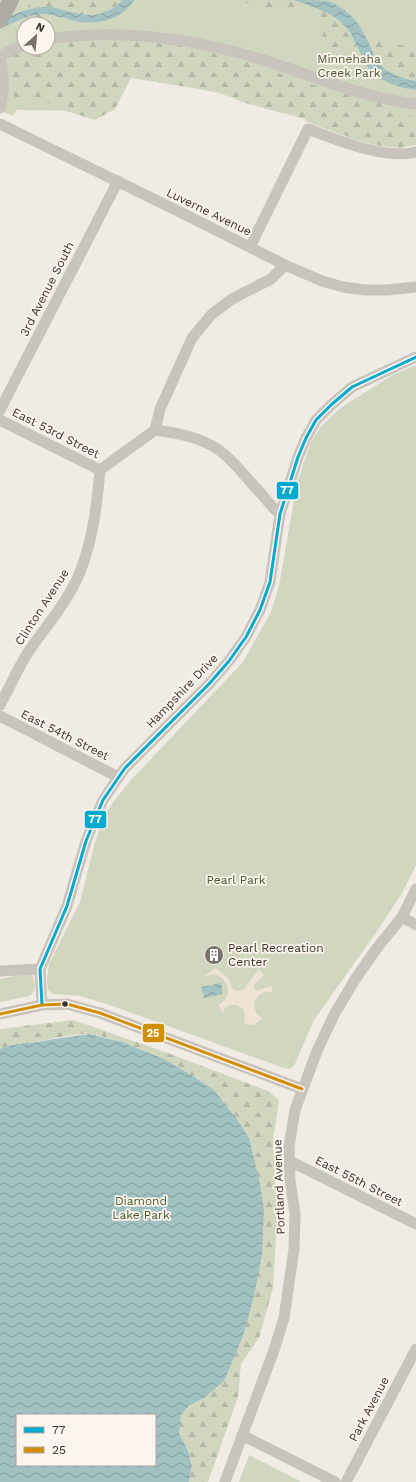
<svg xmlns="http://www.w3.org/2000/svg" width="416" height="1482" font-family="'Work Sans',sans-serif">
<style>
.green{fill:#d1d6bf;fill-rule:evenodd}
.forest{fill:url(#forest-firs)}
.plaza{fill:#eee3d5}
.water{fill:url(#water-waves);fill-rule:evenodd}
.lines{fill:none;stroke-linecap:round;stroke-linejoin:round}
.minor{stroke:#c9c3be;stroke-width:11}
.highway{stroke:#afaaa4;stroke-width:16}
.bus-1-casing{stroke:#fbf5ee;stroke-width:6}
.bus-2-casing{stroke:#fbf5ee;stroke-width:6}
.bus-1{stroke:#00a9ce;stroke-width:3}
.bus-2{stroke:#d18e09;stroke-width:3}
.bus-dot{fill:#3b302b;stroke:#fbf5ee;stroke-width:1.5}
.labels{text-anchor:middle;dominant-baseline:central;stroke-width:3.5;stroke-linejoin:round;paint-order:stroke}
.park-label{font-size:12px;fill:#4a5a2e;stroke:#fbf5ee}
.street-label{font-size:12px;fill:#3b302b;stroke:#fbf5ee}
.poi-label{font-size:12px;fill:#3b302b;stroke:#fbf5ee;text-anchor:start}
.line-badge{stroke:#fbf5ee;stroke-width:1.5}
.badge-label{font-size:11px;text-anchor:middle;font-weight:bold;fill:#fff}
</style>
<defs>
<pattern id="forest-firs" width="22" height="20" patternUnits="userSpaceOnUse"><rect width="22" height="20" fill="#d1d6bf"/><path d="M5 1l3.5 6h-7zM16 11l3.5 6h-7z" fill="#b4b8a4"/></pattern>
<pattern id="water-waves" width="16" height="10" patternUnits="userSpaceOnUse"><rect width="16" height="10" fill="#a1c2c1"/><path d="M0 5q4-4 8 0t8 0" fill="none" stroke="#849e9d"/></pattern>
</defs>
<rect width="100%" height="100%" fill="#f0ebe5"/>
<g class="green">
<path d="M0,0h416v145c-38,8 -76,-11 -111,-24l2,-5 -46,-14 -136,-29 -18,38 -91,-1 -3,6 -13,-6zM24,24h24v24h-24z"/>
<polygon points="416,365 416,865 402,893 380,927 314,1020 294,1066 289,1069 284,1068 107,1004 80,996 53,994 48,990 47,980 49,964 80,902 94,846 104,816 114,801 131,780 243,662 271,612 279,586 297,483 311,442 322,425 342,407 391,376"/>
<path d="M25,974h6c5,7 6,17 -2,22l-29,6v-23z"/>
<polygon points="249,1455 302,1482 239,1482"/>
</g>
<g class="forest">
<path d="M31,0h92c-15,14 -22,16 -42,14l-9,6 -24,5v-1h-24v7l-9,2z"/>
<path d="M243,0h51l16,5 21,9 17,15 9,17c-18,9 -21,6 -35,-6l3,-19 -19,-14c-19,1 -48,8 -63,-7z"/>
<polygon points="100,37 150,42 195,48 247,62 300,81 353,96 400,106 411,116 416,127 416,143 401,148 381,146 354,139 305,119 245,103 217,92 131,78 115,109 95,120 66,111 38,98 16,98 12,94 12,53 25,48 48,48 48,43"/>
<path d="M379,39l26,7 11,5v30c-17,-4 -34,-10 -43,-27 -2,-4 -4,-7 -3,-12z"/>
<path d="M73,1020l92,32 103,39 11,9 -6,41 4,78 -4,69 -14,50 -18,26 -3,33 -30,85h-19c1,-5 3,-11 3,-16 0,-7 -5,-16 -9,-23 -12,-26 2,-35 22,-46l44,-259c-11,-17 -21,-33 -35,-47 -21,-22 -93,-53 -124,-57 -16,-1 -36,5 -51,7 -13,3 -27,2 -39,8v-20z"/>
</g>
<polygon class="plaza" points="216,968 228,978 232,988 237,991 243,990 259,969 264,975 253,986 256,991 272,986 272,992 265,992 259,995 255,1000 254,1007 257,1014 263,1018 254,1025 246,1024 244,1021 245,1015 243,1009 237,1005 231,1005 226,1007 222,1013 219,1005 225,1000 228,993 227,984 222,978 215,974 202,977"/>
<g class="water">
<path d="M123,0h12c-4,4 -8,10 -13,13 -10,8 -29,11 -42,9 -12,-2 -24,-8 -36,-8 -14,-1 -31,9 -44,15v-9c15,-6 31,-14 48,-13 6,0 12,2 18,4 24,6 38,7 57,-11z"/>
<path d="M294,0c9,0 25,0 33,1 23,8 34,24 43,45 3,6 5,14 10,19 10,9 23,14 36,16v9c-16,-2 -33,-7 -45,-19 -5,-5 -9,-14 -12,-21 -4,-7 -7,-16 -12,-22 -14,-16 -34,-21 -53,-28z"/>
<polygon points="221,983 223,994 204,998 201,987"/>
<path d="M90,1034l32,8 42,17 28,16 22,15 23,29 12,19 10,41 5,31 -2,45 -8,41 -11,40 -19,45 -19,16 -16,9 -8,9 -2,18 9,18 4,15 -3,16h-189v-433c12,-6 24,-5 37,-7 17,-3 35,-6 53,-8zM17,1415h138v50h-138z"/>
</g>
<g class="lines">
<g class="minor">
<path d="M48,39c77,-11 151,0 225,24 47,16 93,35 143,41"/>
<polyline points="0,56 16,48 24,45"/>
<path d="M0,59c5,16 4,33 0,49"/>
<polyline points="0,124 186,215 285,265 322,281 343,287 365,290 387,290 416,287"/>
<path d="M250,247l58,-118c29,11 77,31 108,23"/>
<polyline points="0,410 118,181"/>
<polyline points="0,420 100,470"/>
<path d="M155,430c22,3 45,7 64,20 14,10 25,25 36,37 10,10 14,18 25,27"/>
<path d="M0,705c9,-16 17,-35 27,-51 18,-27 41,-52 53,-82 13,-33 17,-67 20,-102l55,-40 5,-21 32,-71 20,-24 20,-15 39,-20 14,-14"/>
<polyline points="0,716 118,777"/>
<polyline points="402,917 416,925"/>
<polyline points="0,971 40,969"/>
<polyline points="42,1005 40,969 67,906 86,841 103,800 125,768 209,684 229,661 246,637 260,610 270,582 280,514 298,457 306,438 316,420 331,405 352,387 416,357"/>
<polyline points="0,1014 42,1005 67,1004 100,1013 302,1089"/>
<polyline points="290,1161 416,1224"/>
<polyline points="242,1435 335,1482"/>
<polyline points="225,1482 274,1350 284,1318 294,1249 295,1214 290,1180 289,1147 295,1110 317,1051 334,1015 354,981 377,948 402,917 416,889"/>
<polyline points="346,1482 416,1349"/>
</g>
<polyline class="highway" points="0,20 11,0"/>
<defs>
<polyline id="bus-1" points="42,1005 40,969 67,906 86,841 103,800 125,768 209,684 229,661 246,637 260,610 270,582 280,514 298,457 306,438 316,420 331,405 352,387 416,357"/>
<polyline id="bus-2" points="0,1014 42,1005 67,1004 100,1013 302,1089"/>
</defs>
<use href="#bus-1" class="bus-1-casing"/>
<use href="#bus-2" class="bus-2-casing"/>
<use href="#bus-1" class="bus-1"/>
<use href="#bus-2" class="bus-2"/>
</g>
<defs>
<symbol id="building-disc" viewBox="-11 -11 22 22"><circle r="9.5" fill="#7a716c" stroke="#fbf5ee"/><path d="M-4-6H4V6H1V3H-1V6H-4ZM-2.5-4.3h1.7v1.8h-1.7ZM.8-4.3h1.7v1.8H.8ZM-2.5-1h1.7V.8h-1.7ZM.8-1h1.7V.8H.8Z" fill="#fff"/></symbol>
</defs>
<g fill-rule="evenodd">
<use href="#building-disc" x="203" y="944" width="22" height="22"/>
</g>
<circle class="bus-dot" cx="65" cy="1004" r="3.5"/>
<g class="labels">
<g class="park-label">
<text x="349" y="59">Minnehaha<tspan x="349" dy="14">Creek Park</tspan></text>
<text x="236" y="880">Pearl Park</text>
<text x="141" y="1201">Diamond<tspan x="141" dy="14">Lake Park</tspan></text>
</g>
<g class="street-label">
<text transform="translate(209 212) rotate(26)">Luverne Avenue</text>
<text transform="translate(47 289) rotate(-63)">3rd Avenue South</text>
<text transform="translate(56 433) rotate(27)">East 53rd Street</text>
<text transform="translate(42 607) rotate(-57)">Clinton Avenue</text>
<text transform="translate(182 691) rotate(-46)">Hampshire Drive</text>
<text transform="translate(65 735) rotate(27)">East 54th Street</text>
<text transform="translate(359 1181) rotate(27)">East 55th Street</text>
<text transform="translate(279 1187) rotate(-92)">Portland Avenue</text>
<text transform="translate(369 1409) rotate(-62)">Park Avenue</text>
</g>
<g class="poi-label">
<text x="228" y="948">Pearl Recreation<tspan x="228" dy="14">Center</tspan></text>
</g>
</g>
<g class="line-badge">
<rect x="276" y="481" width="23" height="19" rx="4" fill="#00a9ce"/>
<rect x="84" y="810" width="23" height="19" rx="4" fill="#00a9ce"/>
<rect x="142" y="1023" width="23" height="20" rx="4" fill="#d18e09"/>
</g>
<g class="badge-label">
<text x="287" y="494">77</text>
<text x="95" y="823">77</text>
<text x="153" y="1037">25</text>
</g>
<rect x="16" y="1414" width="140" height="52" fill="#fbf5ee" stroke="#aea6a0"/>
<rect x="24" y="1427" width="20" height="6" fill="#00a9ce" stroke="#aea6a0"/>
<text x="52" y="1434" font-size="12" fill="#3b302b">77</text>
<rect x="24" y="1447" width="20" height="6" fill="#d18e09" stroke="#aea6a0"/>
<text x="52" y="1454" font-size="12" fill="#3b302b">25</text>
<g transform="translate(36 36) rotate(27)"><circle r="19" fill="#fbf5ee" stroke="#aea6a0"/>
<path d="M0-3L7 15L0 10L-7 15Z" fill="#7a716c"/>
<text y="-6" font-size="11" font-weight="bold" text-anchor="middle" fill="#3b302b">N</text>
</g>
</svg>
